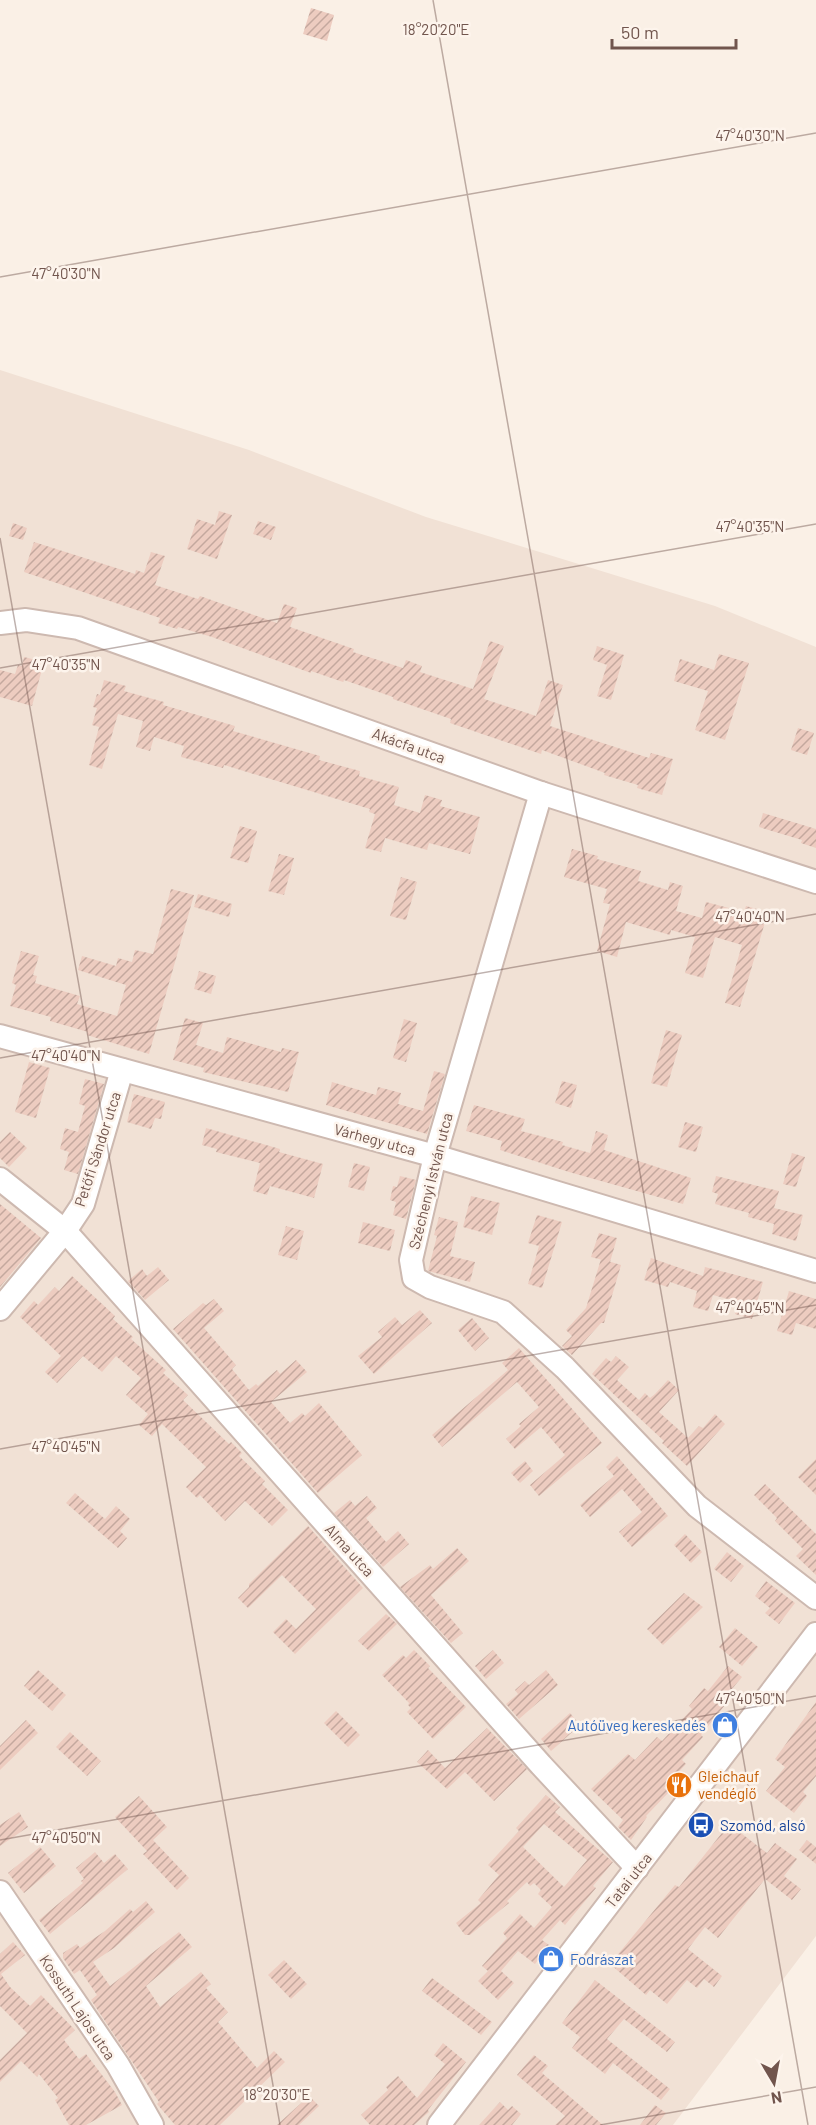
<svg xmlns="http://www.w3.org/2000/svg" width="816" height="2125" font-family="Barlow,sans-serif">
<style>
.residential{fill:#f1e1d5}
.building{fill:url(#building-hatch);fill-rule:evenodd}
.lines{fill:none;stroke-linecap:round;stroke-linejoin:round}
.minor-casing{stroke:#cdb9b0;stroke-width:26}
.minor{stroke:#fff;stroke-width:22}
.ticks{fill:none;stroke:#71554d;stroke-width:1.5;stroke-opacity:0.45}
.labels{text-anchor:middle;dominant-baseline:central;stroke-width:5;stroke-linejoin:round;paint-order:stroke}
.street-label{font-size:15px;fill:#71554d;stroke:#fdf4ec}
.shop-label{font-size:15px;fill:#366cbe;stroke:#fdf4ec;text-anchor:end}
.food-label{font-size:15px;fill:#c56008;stroke:#fdf4ec;text-anchor:start}
.transit-label{font-size:15px;fill:#164399;stroke:#fdf4ec;text-anchor:start}
.ticks-label{font-size:15px;text-anchor:middle;fill:#71554d;stroke:#fdf4ec;stroke-width:5;stroke-linejoin:round;paint-order:stroke}
</style>
<defs>
<pattern id="building-hatch" width="6" height="6" patternUnits="userSpaceOnUse" patternTransform="scale(1.5)"><rect width="6" height="6" fill="#edccc0"/><path d="M-1 1l2-2M0 6l6-6M5 7l2-2" fill="none" stroke="#c4a89e"/></pattern>
</defs>
<rect width="100%" height="100%" fill="#faf0e6"/>
<polygon class="residential" points="0,370 249,450 426,517 715,606 816,647 816,1936 673,2125 0,2125"/>
<g class="building">
<polygon points="311,8 334,15 327,41 303,34"/>
<polygon points="219,511 232,515 217,559 187,549 197,519 215,525"/>
<polygon points="258,521 276,527 271,540 253,534"/>
<polygon points="13,523 27,528 23,540 9,536"/>
<polygon points="34,542 135,574 136,570 144,573 151,552 165,556 155,585 198,599 200,596 277,623 284,604 297,608 290,627 354,649 353,652 403,668 406,660 422,666 420,672 473,689 490,641 504,646 484,699 536,716 548,680 563,685 550,726 649,758 651,753 673,759 662,795 637,788 638,785 604,775 605,773 542,750 541,754 450,723 451,719 393,699 393,697 344,680 343,682 311,671 311,673 212,637 178,627 177,629 158,623 160,618 24,572"/>
<polygon points="597,646 624,655 611,700 597,696 607,665 593,660"/>
<polygon points="719,654 749,663 725,740 695,730 708,691 674,681 680,659 714,670"/>
<polygon points="24,657 44,662 32,706 0,697 0,670 15,674 18,665 22,666"/>
<polygon points="104,680 126,686 124,691 164,702 163,705 235,726 233,731 320,756 319,760 360,771 359,776 399,787 394,805 420,813 425,795 442,800 440,806 480,817 470,854 429,843 427,850 385,838 381,852 365,848 375,814 369,812 370,809 224,765 223,768 181,757 184,746 154,737 150,751 136,747 143,721 118,714 102,769 89,765 99,727 92,725 97,708 93,707 97,694 100,695"/>
<polygon points="798,728 814,733 807,755 791,750"/>
<polygon points="763,813 816,829 816,848 801,843 802,840 759,827"/>
<polygon points="240,826 257,831 248,863 230,858"/>
<polygon points="572,849 598,856 597,859 641,871 638,881 668,890 670,882 683,886 676,911 702,918 706,902 744,912 746,906 768,912 740,1007 725,1003 742,945 715,937 703,978 685,973 695,937 671,930 670,935 626,922 617,957 597,951 610,904 603,903 607,889 564,877"/>
<polygon points="279,854 294,858 284,895 268,891"/>
<polygon points="401,877 417,882 406,920 390,916"/>
<polygon points="171,889 194,895 149,1054 87,1035 88,1032 50,1021 51,1017 10,1006 16,985 12,983 21,951 39,956 33,975 37,976 35,983 80,996 77,1004 117,1016 126,985 78,970 82,956 116,966 118,958 132,962 135,950 153,954"/>
<polygon points="198,894 232,904 229,917 194,907"/>
<polygon points="199,971 216,976 211,994 194,989"/>
<polygon points="185,1018 203,1023 196,1045 223,1053 227,1037 281,1052 282,1048 299,1052 288,1092 203,1072 204,1068 173,1060"/>
<polygon points="404,1019 417,1023 406,1062 393,1058"/>
<polygon points="666,1030 682,1035 667,1087 651,1083"/>
<polygon points="29,1062 50,1068 36,1118 15,1112"/>
<polygon points="434,1071 445,1074 427,1134 326,1105 332,1082 376,1095 378,1087 401,1093 398,1104 423,1111"/>
<polygon points="85,1079 104,1084 78,1174 64,1170 69,1152 60,1149 65,1128 78,1132 85,1106 79,1104"/>
<polygon points="562,1081 577,1085 571,1108 555,1103"/>
<polygon points="134,1094 165,1102 161,1119 155,1118 151,1129 127,1122"/>
<polygon points="474,1105 525,1119 521,1131 563,1142 562,1145 590,1153 596,1131 608,1135 604,1150 691,1178 683,1204 569,1172 500,1150 502,1141 466,1131"/>
<polygon points="685,1122 703,1127 696,1152 678,1147"/>
<polygon points="206,1128 280,1149 279,1152 323,1164 314,1198 270,1186 267,1195 253,1191 260,1163 216,1152 217,1149 202,1145"/>
<polygon points="10,1132 27,1148 9,1167 0,1158 0,1142"/>
<polygon points="792,1153 805,1157 796,1187 783,1184"/>
<polygon points="354,1163 370,1167 364,1191 348,1187"/>
<polygon points="400,1176 416,1180 406,1219 393,1215 396,1202 390,1200 393,1186 397,1187"/>
<polygon points="716,1176 779,1191 774,1208 803,1215 796,1241 772,1234 774,1224 748,1217 749,1213 715,1204 718,1194 712,1192"/>
<polygon points="471,1196 500,1203 492,1235 463,1227"/>
<polygon points="0,1204 41,1238 0,1287"/>
<polygon points="537,1215 562,1222 542,1288 528,1284 539,1246 528,1243"/>
<polygon points="439,1217 458,1222 450,1256 475,1262 470,1282 428,1271 437,1236 434,1235"/>
<polygon points="363,1222 395,1230 390,1251 358,1243"/>
<polygon points="286,1226 304,1231 297,1260 278,1255"/>
<polygon points="599,1233 617,1238 610,1262 591,1257"/>
<polygon points="651,1258 703,1276 705,1267 763,1282 752,1319 735,1314 739,1302 713,1295 708,1311 693,1307 697,1291 670,1282 668,1287 644,1280"/>
<polygon points="601,1259 621,1265 604,1323 601,1323 572,1355 562,1346 572,1336 566,1330 586,1308"/>
<polygon points="158,1267 169,1280 145,1300 128,1281 142,1269 147,1276"/>
<polygon points="72,1276 115,1316 113,1319 133,1337 131,1339 166,1370 163,1373 188,1395 183,1400 229,1444 231,1442 242,1453 239,1456 265,1481 262,1484 288,1510 272,1526 245,1501 225,1521 200,1495 197,1498 186,1487 206,1467 162,1424 152,1436 139,1425 148,1414 126,1395 141,1378 116,1356 102,1372 83,1356 57,1383 45,1372 61,1356 20,1317 34,1301 38,1305 55,1287 59,1291"/>
<polygon points="789,1291 816,1299 816,1329 796,1323 792,1335 777,1331"/>
<polygon points="214,1299 224,1311 204,1328 236,1365 232,1369 249,1390 256,1384 258,1386 277,1370 280,1374 296,1360 307,1372 271,1402 290,1423 302,1413 305,1416 319,1403 362,1455 318,1493 173,1329 203,1303 206,1305"/>
<polygon points="420,1310 432,1323 374,1374 358,1356 382,1337 378,1332 395,1317 402,1325"/>
<polygon points="472,1318 489,1338 475,1351 458,1330"/>
<polygon points="519,1348 602,1443 539,1496 530,1485 565,1455 541,1427 515,1449 506,1439 521,1426 519,1424 539,1407 517,1382 442,1447 432,1435 508,1370 502,1363"/>
<polygon points="616,1356 629,1367 617,1380 639,1400 645,1393 650,1398 655,1394 668,1380 679,1390 659,1412 688,1438 699,1426 703,1428 715,1414 725,1424 687,1466 662,1443 664,1441 592,1374 606,1358 611,1362"/>
<polygon points="617,1456 668,1516 632,1547 619,1532 642,1512 622,1489 590,1517 580,1505 614,1476 606,1467"/>
<polygon points="816,1459 816,1495 798,1477"/>
<polygon points="525,1461 533,1471 520,1483 511,1473"/>
<polygon points="765,1484 816,1534 816,1575 796,1556 803,1549 775,1521 777,1518 754,1495"/>
<polygon points="75,1493 105,1519 116,1506 130,1519 120,1531 127,1538 118,1548 66,1503"/>
<polygon points="367,1496 377,1508 366,1518 386,1542 398,1531 409,1544 383,1567 334,1513 350,1500 355,1506"/>
<polygon points="308,1526 363,1588 295,1654 273,1632 286,1619 296,1629 316,1609 282,1575 248,1608 238,1598 249,1587 249,1584"/>
<polygon points="685,1534 702,1552 691,1563 674,1545"/>
<polygon points="457,1548 469,1561 431,1595 463,1633 451,1643 400,1587 430,1565 433,1569"/>
<polygon points="727,1552 744,1566 731,1582 714,1569"/>
<polygon points="766,1581 795,1603 779,1624 765,1613 770,1608 755,1596"/>
<polygon points="684,1593 703,1607 663,1645 647,1629"/>
<polygon points="386,1614 397,1624 369,1651 358,1641"/>
<polygon points="735,1628 758,1647 742,1666 719,1647"/>
<polygon points="414,1650 430,1666 428,1668 466,1707 433,1739 407,1712 411,1708 408,1705 409,1703 382,1675 403,1655 406,1658"/>
<polygon points="493,1650 504,1663 486,1679 475,1666"/>
<polygon points="728,1666 742,1677 721,1702 725,1705 701,1735 703,1737 682,1760 686,1764 664,1788 669,1792 646,1816 647,1817 631,1840 618,1827 623,1820 591,1789 628,1754 635,1760 657,1737 662,1741 692,1709 689,1706 704,1688 708,1691"/>
<polygon points="38,1670 66,1695 52,1711 24,1686"/>
<polygon points="546,1670 558,1685 519,1719 506,1704 518,1694 515,1690 525,1681 529,1685"/>
<polygon points="816,1702 816,1776 803,1792 807,1796 794,1813 766,1791 785,1767 775,1759"/>
<polygon points="336,1711 360,1735 348,1747 324,1723"/>
<polygon points="570,1713 580,1725 551,1751 541,1739"/>
<polygon points="26,1720 38,1733 0,1770 0,1746"/>
<polygon points="487,1728 527,1769 494,1801 465,1772 447,1789 417,1762 428,1750 445,1768"/>
<polygon points="70,1732 101,1761 87,1776 56,1747"/>
<path d="M546,1795l14,12 -5,5 58,50 -20,24 3,2 -31,37 -5,-5 -18,20 7,5 -14,19 -17,-13 -17,20 13,12 -16,17 -20,-19 10,-10 -6,-5 25,-28 -4,-5 17,-19 14,14 18,-21 -14,-13 3,-4 -7,-7 -4,3 -3,-4 -20,19 2,2 -39,32h-5l-9,-12 25,-20 -3,-3 21,-25 -11,-10 31,-34 -3,-3zM544,1824l43,36 -23,27 -41,-40z"/>
<polygon points="139,1796 167,1827 153,1840 189,1878 177,1890 143,1854 147,1851 115,1817"/>
<polygon points="19,1812 28,1827 0,1846 0,1825"/>
<polygon points="729,1824 767,1853 775,1843 797,1859 784,1876 801,1889 792,1900 765,1879 718,1938 705,1927 688,1949 722,1976 714,1987 704,1979 697,1988 687,1980 667,2004 650,1990 646,1995 610,1964 675,1885 679,1887"/>
<polygon points="807,1840 816,1847 816,1864 799,1850"/>
<polygon points="40,1847 56,1866 24,1893 8,1873"/>
<polygon points="95,1852 104,1863 115,1854 128,1869 50,1934 39,1920 83,1883 81,1881 84,1879 76,1868"/>
<polygon points="146,1901 155,1912 114,1948 93,1962 110,1986 179,1932 192,1947 146,1986 160,2007 201,1972 211,1984 206,1988 228,2012 218,2022 257,2068 274,2051 285,2062 220,2125 175,2125 157,2104 159,2102 91,2000 97,1995 80,1970 74,1974 63,1958 63,1953 77,1944 80,1948 105,1931 130,1909 133,1912"/>
<polygon points="13,1942 25,1955 1,1974 10,1987 30,2006 41,1995 75,2030 64,2040 79,2059 86,2054 115,2092 122,2105 86,2125 69,2125 55,2100 58,2098 39,2074 37,2077 21,2061 0,2082 0,2060 27,2033 0,2006 0,1954"/>
<polygon points="284,1960 307,1984 291,1999 268,1975"/>
<polygon points="432,1978 492,2022 481,2035 422,1991"/>
<polygon points="595,1980 675,2042 667,2052 624,2019 607,2039 670,2089 661,2100 613,2063 605,2074 572,2048 580,2037 562,2023"/>
<polygon points="443,2043 466,2062 428,2110 429,2112 414,2125 370,2125 361,2115 388,2090 386,2087 398,2076 417,2098 445,2064 434,2055"/>
<polygon points="534,2055 548,2066 542,2073 603,2125 555,2125 565,2116 517,2075"/>
<polygon points="309,2096 319,2106 299,2125 277,2125"/>
<polygon points="500,2102 508,2110 512,2106 521,2114 512,2125 479,2125"/>
<polygon points="655,2105 666,2113 656,2125 640,2125"/>
</g>
<g class="lines">
<defs>
<g id="minor">
<polyline points="0,623 26,620 78,628 541,793 816,882"/>
<polyline points="541,793 435,1156 411,1260 414,1278 430,1287 503,1312 565,1368 697,1506 816,1598"/>
<polyline points="0,1036 435,1156 816,1271"/>
<polyline points="0,1179 65,1231 541,1765 637,1868"/>
<polyline points="0,1309 65,1231 83,1204 122,1070"/>
<polyline points="0,1892 118,2065 152,2125"/>
<polyline points="439,2125 816,1634"/>
</g>
</defs>
<use href="#minor" class="minor-casing"/>
<use href="#minor" class="minor"/>
</g>
<path class="ticks" d="M433,0l375,2125M0,277l816,-144M0,538l280,1587M0,668l816,-144M0,1058l816,-144M0,1449l816,-144M0,1840l816,-144M600,2125l216,-38"/>
<defs>
<symbol id="shop-disc" viewBox="-11 -11 22 22"><circle r="9.5" fill="#3f7fe0" stroke="#fdf4ec"/><path d="M-5-2.5h2.3a2.7 3.5 0 0 1 5.4 0H5L5.5 6h-11ZM-1.5-2.5h3a1.5 2.3 0 0 0-3 0Z" fill="#fff"/></symbol>
<symbol id="restaurant-disc" viewBox="-11 -11 22 22"><circle r="9.5" fill="#e8710a" stroke="#fdf4ec"/><path d="M-5-6h1v4h1v-4h1v4h1v-4h1v5L-1.5 .5V6h-2V.5L-5-1ZM5-6V6H3V1.5H1.5Q1.5-4 5-6Z" fill="#fff"/></symbol>
<symbol id="bus-disc" viewBox="-11 -11 22 22"><circle r="9.5" fill="#1a4fb4" stroke="#fdf4ec"/><path d="M-5-6H5V4H4V6H2V4H-2V6H-4V4H-5ZM-3.5-4V0h7V-4ZM-3.5 1.2v1.5H-2V1.2ZM2 1.2v1.5H3.5V1.2Z" fill="#fff"/></symbol>
</defs>
<g fill-rule="evenodd">
<use href="#shop-disc" x="710" y="1710" width="30" height="30"/>
<use href="#restaurant-disc" x="664" y="1770" width="30" height="30"/>
<use href="#bus-disc" x="686" y="1810" width="30" height="30"/>
<use href="#shop-disc" x="536" y="1944" width="30" height="30"/>
</g>
<g class="labels">
<g class="street-label">
<text transform="translate(409 745) rotate(20)">Akácfa utca</text>
<text transform="translate(375 1139) rotate(15)">Várhegy utca</text>
<text transform="translate(97 1149) rotate(-72)">Petőfi Sándor utca</text>
<text transform="translate(430 1181) rotate(-76)">Széchenyi István utca</text>
<text transform="translate(350 1550) rotate(48)">Alma utca</text>
<text transform="translate(628 1880) rotate(-52)">Tatai utca</text>
<text transform="translate(78 2007) rotate(56)">Kossuth Lajos utca</text>
</g>
<g class="shop-label">
<text x="706" y="1725">Autóüveg kereskedés</text>
<text x="570" y="1959" text-anchor="start">Fodrászat</text>
</g>
<g class="food-label">
<text x="698" y="1776">Gleichauf<tspan x="698" dy="17">vendéglő</tspan></text>
</g>
<g class="transit-label">
<text x="720" y="1825">Szomód, alsó</text>
</g>
</g>
<g class="ticks-label">
<text x="436" y="35">18°20'20"E</text>
<text x="750" y="141">47°40'30"N</text>
<text x="66" y="279">47°40'30"N</text>
<text x="750" y="532">47°40'35"N</text>
<text x="66" y="670">47°40'35"N</text>
<text x="750" y="922">47°40'40"N</text>
<text x="66" y="1061">47°40'40"N</text>
<text x="750" y="1313">47°40'45"N</text>
<text x="66" y="1452">47°40'45"N</text>
<text x="750" y="1704">47°40'50"N</text>
<text x="66" y="1843">47°40'50"N</text>
<text x="277" y="2100">18°20'30"E</text>
</g>
<g transform="translate(774 2083) rotate(170)" stroke="#fdf4ec" stroke-width="4.5" paint-order="stroke">
<path d="M0-4.5L10 22L0 15L-10 22Z" fill="#71554d"/>
<text y="-9" font-size="16" font-weight="bold" text-anchor="middle" fill="#71554d">N</text>
</g>
<path d="M612 39v9h124v-9" fill="none" stroke="#71554d" stroke-width="3"/>
<text x="621" y="39" font-size="18" fill="#71554d" stroke="#fdf4ec" stroke-width="4.5" paint-order="stroke">50 m</text>
</svg>
